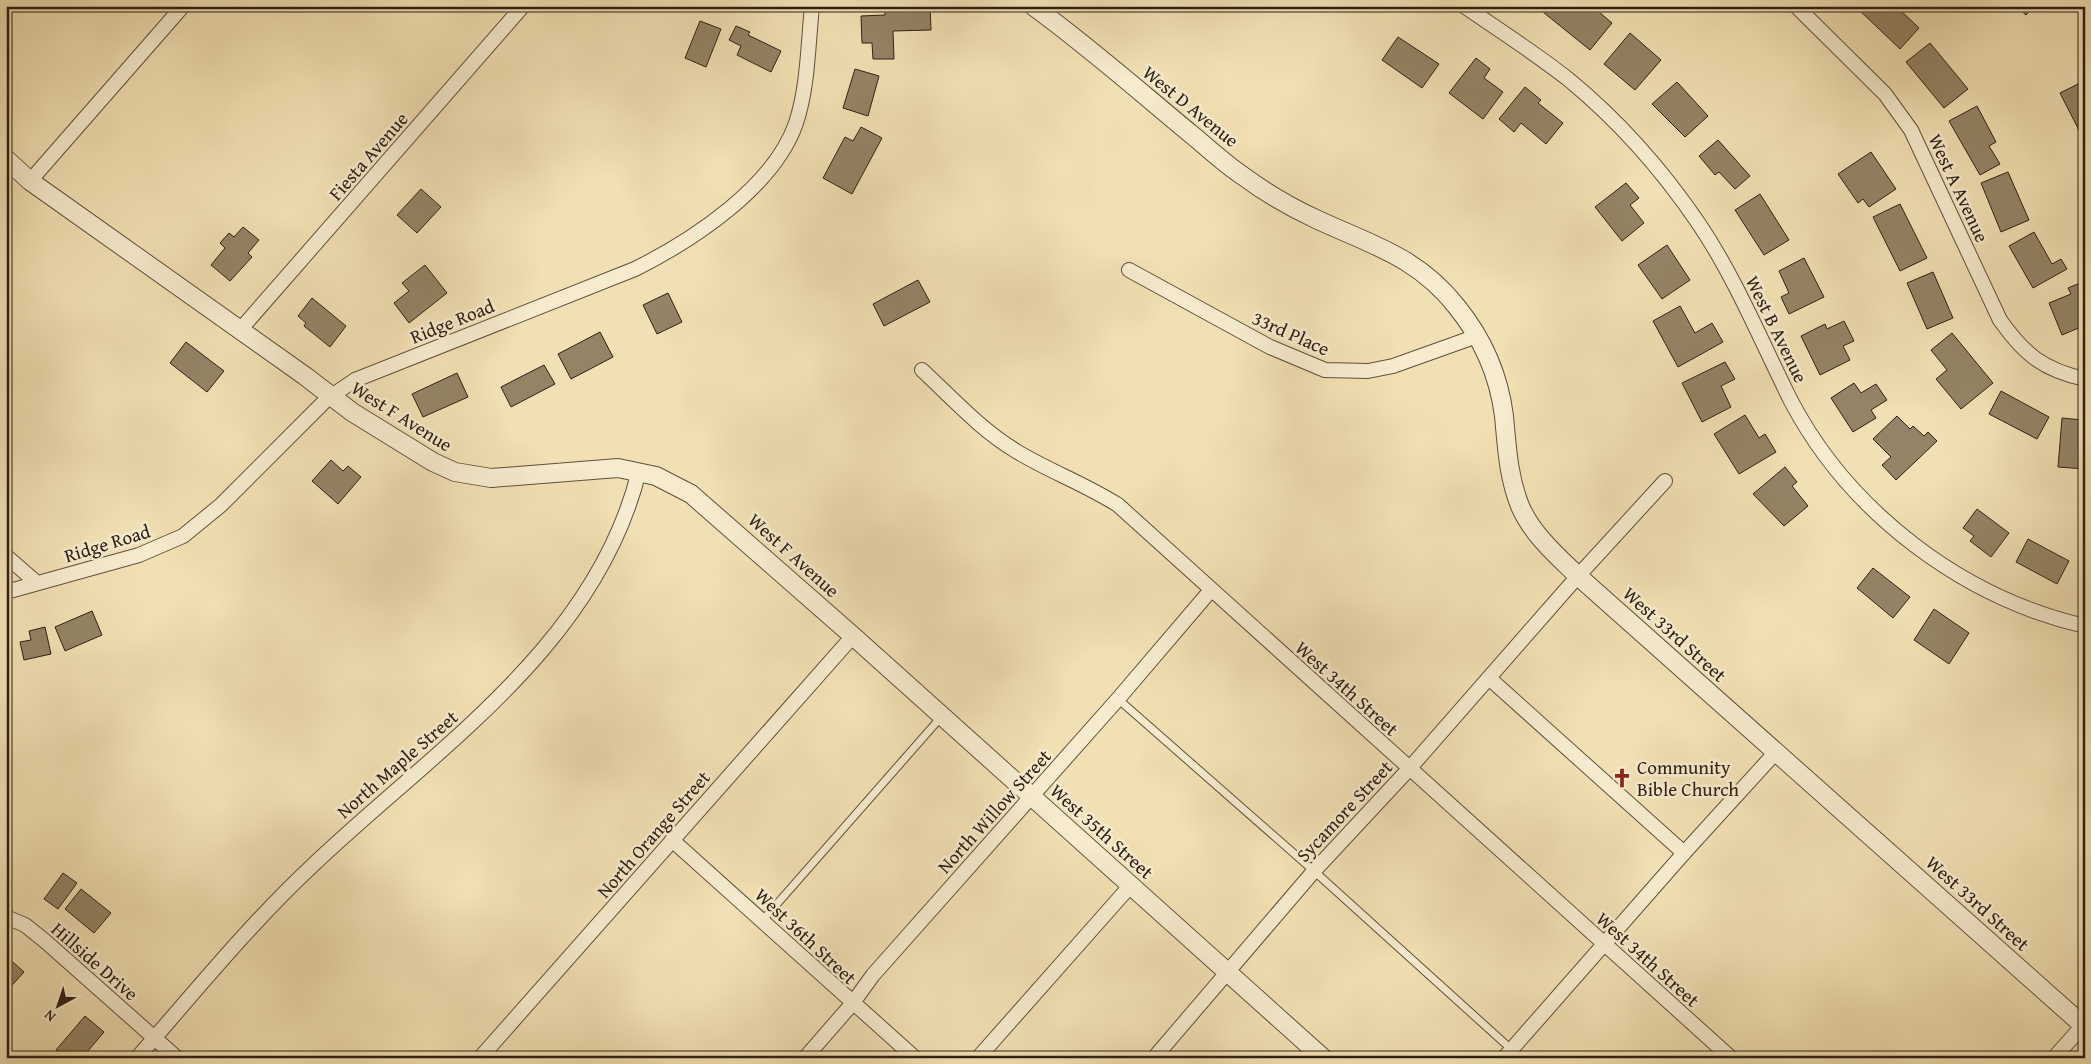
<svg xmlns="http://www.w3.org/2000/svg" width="2091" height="1064" font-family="'Gentium Book Plus',serif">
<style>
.building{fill:#948466;stroke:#2f2013}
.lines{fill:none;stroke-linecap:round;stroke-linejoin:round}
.service-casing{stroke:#60503b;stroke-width:9}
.minor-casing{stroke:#60503b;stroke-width:16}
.tertiary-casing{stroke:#60503b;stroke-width:20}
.service{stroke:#f6ebce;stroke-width:7}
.minor{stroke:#f6ebce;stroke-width:14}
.tertiary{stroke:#f6ebce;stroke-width:18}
.labels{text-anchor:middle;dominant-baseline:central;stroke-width:5;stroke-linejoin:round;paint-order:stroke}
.street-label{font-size:19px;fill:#2f2013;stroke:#f6ebce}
.poi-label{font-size:19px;fill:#2f2013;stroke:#f6ebce;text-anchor:start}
</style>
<rect width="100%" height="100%" fill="#f1e0b3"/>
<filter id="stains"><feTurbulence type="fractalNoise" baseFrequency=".004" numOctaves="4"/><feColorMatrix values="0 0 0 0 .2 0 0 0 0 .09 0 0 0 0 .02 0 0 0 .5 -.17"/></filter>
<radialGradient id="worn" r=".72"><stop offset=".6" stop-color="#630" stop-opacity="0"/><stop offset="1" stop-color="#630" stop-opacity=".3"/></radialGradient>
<g class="building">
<polygon points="930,6 931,30 893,31 894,59 873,59 872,43 862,43 861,16 885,15 885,7"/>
<polygon points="1548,6 1592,6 1612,23 1590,50 1543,12"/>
<polygon points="1859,6 1896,6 1919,28 1900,49 1857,8"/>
<polygon points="2016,6 2034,6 2026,15"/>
<polygon points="700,21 721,29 706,67 685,58"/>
<polygon points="736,26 750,32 748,35 781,51 771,72 737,55 741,46 729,40"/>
<polygon points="1630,33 1661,60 1635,90 1604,64"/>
<polygon points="1398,37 1439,64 1422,88 1382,60"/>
<polygon points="1930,43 1968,89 1944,108 1906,62"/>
<polygon points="1476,58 1490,69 1484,78 1503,92 1483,119 1449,93"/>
<polygon points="855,69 879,76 868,116 843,108"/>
<polygon points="2084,81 2085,82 2085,142 2060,93"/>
<polygon points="1677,82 1708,116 1685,137 1652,104"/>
<polygon points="1525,87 1541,100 1538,103 1563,123 1546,144 1521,123 1514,132 1499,119"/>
<polygon points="1977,106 1996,142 1989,146 2000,164 1980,175 1949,121"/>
<polygon points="861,127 882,138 852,194 823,178 845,137 853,141"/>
<polygon points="1718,140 1750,176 1735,189 1719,172 1715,175 1699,156"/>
<polygon points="1871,152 1896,189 1869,207 1863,199 1858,203 1838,174"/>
<polygon points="2008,172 2029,220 2001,232 1981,183"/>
<polygon points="1626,183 1639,198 1630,205 1644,223 1622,241 1595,207"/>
<polygon points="421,189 441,207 417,233 397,215"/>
<polygon points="1760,194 1789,240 1764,255 1735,210"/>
<polygon points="1900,204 1927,258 1900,271 1873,217"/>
<polygon points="243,227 259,240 248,253 252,257 230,281 211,265 225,248 220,243 229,233 234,237"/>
<polygon points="2034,232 2052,264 2061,259 2067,269 2033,288 2009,246"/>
<polygon points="1667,245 1690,280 1662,299 1638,265"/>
<polygon points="1804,258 1824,297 1789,314 1781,297 1789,293 1779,271"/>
<polygon points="425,265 447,293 409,323 394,303 409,291 402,283"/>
<polygon points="1933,272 1953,318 1927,329 1907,283"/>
<polygon points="918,280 930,302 884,326 873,304"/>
<polygon points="2085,281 2085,336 2081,327 2062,335 2049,303 2071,294 2068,288"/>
<polygon points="668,293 682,322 657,334 643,305"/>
<polygon points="312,298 346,326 330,347 304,326 306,323 298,316"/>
<polygon points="1680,306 1695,333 1712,323 1723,342 1678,367 1653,321"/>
<polygon points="1844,321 1854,341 1843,346 1850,360 1820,375 1801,336 1825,324 1827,329"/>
<polygon points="600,332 613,357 571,379 558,354"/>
<polygon points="1952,333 1993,383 1961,409 1936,379 1947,370 1931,350"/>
<polygon points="186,342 224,371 207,392 170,363"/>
<polygon points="1725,362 1735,379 1721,386 1731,407 1702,422 1682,383"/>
<polygon points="544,365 555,384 511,407 501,387"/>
<polygon points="457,373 468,397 423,417 412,394"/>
<polygon points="1854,383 1861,393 1876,384 1887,400 1871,410 1876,418 1853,432 1831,398"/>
<polygon points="2001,391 2049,417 2037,439 1989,414"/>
<polygon points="1745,415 1759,438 1765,434 1776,452 1739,474 1714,434"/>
<polygon points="1897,416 1910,429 1913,426 1924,436 1928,432 1937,441 1896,480 1882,465 1891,457 1873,439"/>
<polygon points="2062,418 2083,420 2081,441 2085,442 2085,469 2058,467"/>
<polygon points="331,460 343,471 348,466 361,477 338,504 312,481"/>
<polygon points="1785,467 1797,482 1792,486 1808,506 1784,526 1753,494"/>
<polygon points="1977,509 2009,533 1991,557 1970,541 1974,536 1963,528"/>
<polygon points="2028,539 2069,561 2057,584 2016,562"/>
<polygon points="1873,568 1910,597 1893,618 1857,588"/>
<polygon points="1934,609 1969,633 1949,664 1914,640"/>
<polygon points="92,611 102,635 65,651 55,627"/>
<polygon points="45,627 51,654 24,660 20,642 31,640 29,631"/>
<polygon points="63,873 77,883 58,909 44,899"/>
<polygon points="81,889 111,913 94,933 65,909"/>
<polygon points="6,956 24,972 6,992"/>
<polygon points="85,1016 104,1032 82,1058 64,1058 56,1050"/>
</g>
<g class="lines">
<defs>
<g id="service">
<polyline points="1118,699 1314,871 1521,1058"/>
<polyline points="762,921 942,716"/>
</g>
<g id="minor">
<path d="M1464,6c35,24 71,47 104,73 50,41 95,92 131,145 37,55 62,117 92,177 59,112 172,197 294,225"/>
<path d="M1796,6l89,88 26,36 89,190c24,34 43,50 85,59"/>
<polyline points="30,181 183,6"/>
<polyline points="1129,270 1270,347 1325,370 1368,371 1393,366 1477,336"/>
<polyline points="240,330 523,6"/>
<path d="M922,370c30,28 59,60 94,81 33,20 69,33 102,54l613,553"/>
<polyline points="6,556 37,583"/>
<path d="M6,592l133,-37 44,-19 38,-31 106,-106 28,-19 280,-111c58,-29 139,-82 161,-146 12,-36 12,-78 16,-117"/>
<polyline points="1489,678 1684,853"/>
<polyline points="672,840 915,1058"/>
<polyline points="6,917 25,925 45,941 177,1058"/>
<path d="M137,1058c57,-65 112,-133 175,-192 123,-117 284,-220 327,-395"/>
<polyline points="480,1058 853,636"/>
<polyline points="805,1058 852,1004 873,975 1118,699 1211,590"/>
<polyline points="978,1058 1131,885"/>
<polyline points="1154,1058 1314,871 1409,769 1578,576 1665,481"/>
<polyline points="1504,1058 1684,853 1776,752"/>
<polyline points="2054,1058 2085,1023"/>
</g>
<g id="tertiary">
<path d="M1033,6c55,40 106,85 158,128 17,14 34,30 52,42 23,17 49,32 75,44 54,25 100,37 139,87 25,31 42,69 47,109 3,31 4,60 16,90 12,28 36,49 58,70l507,451"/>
<polyline points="6,159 30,181 305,376 352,412 433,462 455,472 491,478 618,468 656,476 691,494 853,636 1323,1058"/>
</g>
</defs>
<use href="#service" class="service-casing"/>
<use href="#minor" class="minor-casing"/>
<use href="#tertiary" class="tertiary-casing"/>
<use href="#service" class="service"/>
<use href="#minor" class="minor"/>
<use href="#tertiary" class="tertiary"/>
</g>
<defs>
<symbol id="church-bare" viewBox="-9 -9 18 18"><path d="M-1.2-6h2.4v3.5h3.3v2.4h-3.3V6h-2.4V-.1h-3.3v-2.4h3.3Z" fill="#8f2418" stroke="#f6ebce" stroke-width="2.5" paint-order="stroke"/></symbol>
</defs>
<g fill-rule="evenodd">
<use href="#church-bare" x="1608" y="764" width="28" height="28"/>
</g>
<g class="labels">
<g class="street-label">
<text transform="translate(1191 106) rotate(39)">West D Avenue</text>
<text transform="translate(368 156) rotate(-49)">Fiesta Avenue</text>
<text transform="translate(1959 188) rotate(65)">West A Avenue</text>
<text transform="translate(452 321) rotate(-22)">Ridge Road</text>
<text transform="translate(1777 329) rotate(64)">West B Avenue</text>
<text transform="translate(1291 333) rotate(24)">33rd Place</text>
<text transform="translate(402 416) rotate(32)">West F Avenue</text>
<text transform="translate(107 543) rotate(-17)">Ridge Road</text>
<text transform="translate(794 555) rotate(42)">West F Avenue</text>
<text transform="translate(1675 634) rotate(42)">West 33rd Street</text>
<text transform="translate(1347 688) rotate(42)">West 34th Street</text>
<text transform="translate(397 764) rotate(-41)">North Maple Street</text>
<text transform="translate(994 811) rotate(-48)">North Willow Street</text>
<text transform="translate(1344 811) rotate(-47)">Sycamore Street</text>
<text transform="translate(1102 831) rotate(42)">West 35th Street</text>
<text transform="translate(653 834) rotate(-49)">North Orange Street</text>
<text transform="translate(1978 903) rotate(42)">West 33rd Street</text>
<text transform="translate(806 936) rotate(43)">West 36th Street</text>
<text transform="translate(1648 959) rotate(42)">West 34th Street</text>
<text transform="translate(95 961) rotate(41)">Hillside Drive</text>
</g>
<g class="poi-label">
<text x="1637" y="767">Community<tspan x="1637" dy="22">Bible Church</tspan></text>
</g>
</g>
<rect width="2091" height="1064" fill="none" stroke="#f1e0b3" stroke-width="25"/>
<rect x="8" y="8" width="2076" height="1049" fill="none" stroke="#2f2013" stroke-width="2.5"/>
<rect x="12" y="12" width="2066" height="1039" fill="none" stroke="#2f2013"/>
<g transform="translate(58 1006) rotate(220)" stroke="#f6ebce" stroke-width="4" paint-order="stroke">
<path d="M0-4L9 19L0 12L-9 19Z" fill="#2f2013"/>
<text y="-8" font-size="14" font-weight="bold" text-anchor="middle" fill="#2f2013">N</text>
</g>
<rect width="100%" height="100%" filter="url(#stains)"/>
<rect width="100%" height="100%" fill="url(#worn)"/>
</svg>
